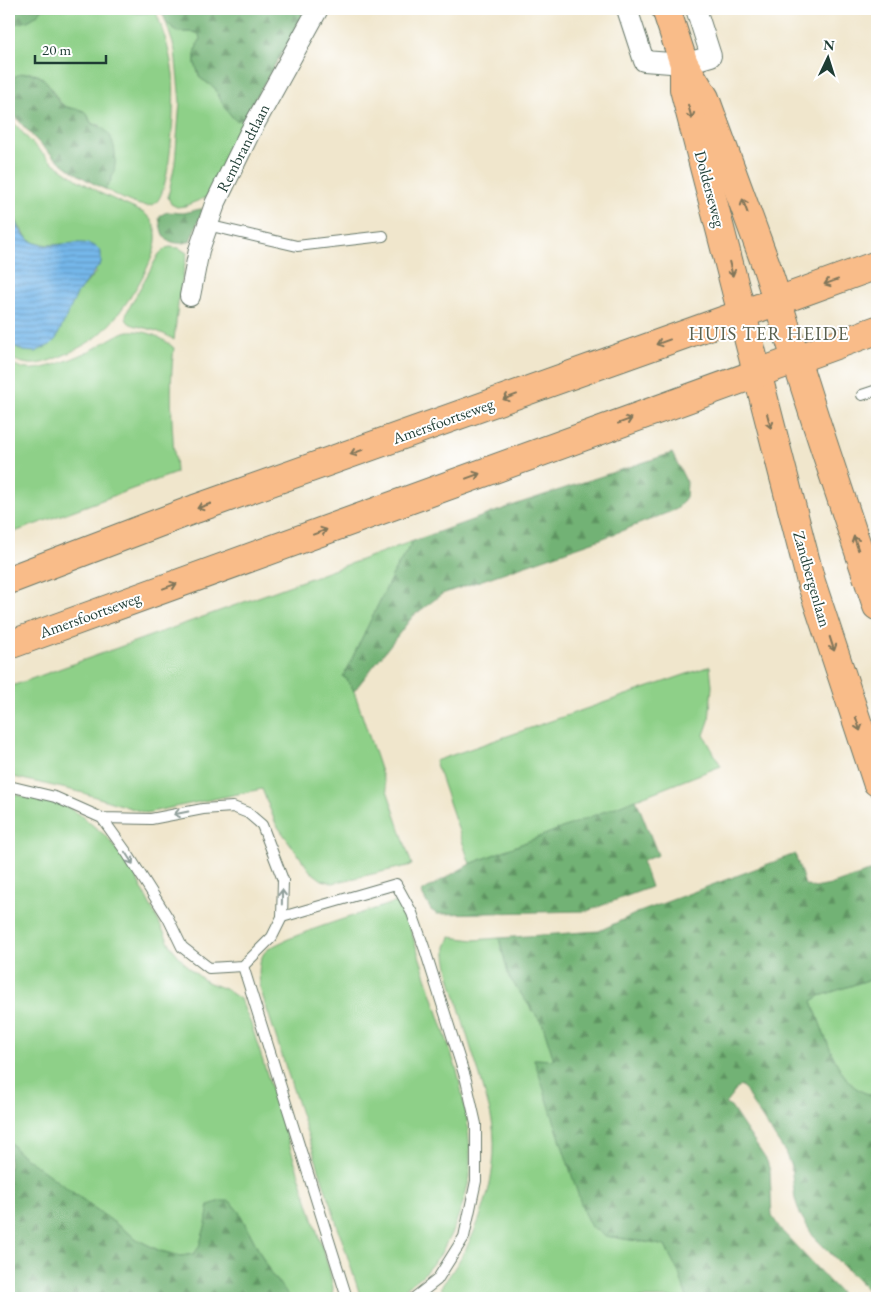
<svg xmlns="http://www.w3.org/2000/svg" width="886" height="1307" font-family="'EB Garamond',serif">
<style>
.green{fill:#8ed088;stroke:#56865e}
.forest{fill:url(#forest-firs);stroke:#487854}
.water{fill:url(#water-rules);stroke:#4a7a8f}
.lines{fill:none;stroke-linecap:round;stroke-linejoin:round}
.service-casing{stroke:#687869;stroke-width:12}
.minor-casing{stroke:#687869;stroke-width:22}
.primary-casing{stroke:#687869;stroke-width:30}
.service{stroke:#fff;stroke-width:10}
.minor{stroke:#fff;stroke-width:20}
.primary{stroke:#f9bc89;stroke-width:28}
.oneway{stroke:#81765a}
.oneway2{stroke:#8f9e9a}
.labels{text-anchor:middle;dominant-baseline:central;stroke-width:4;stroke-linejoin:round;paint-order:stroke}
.street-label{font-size:16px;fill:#1f3d34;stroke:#fff}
.quarter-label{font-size:19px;letter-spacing:1px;fill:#5a614f;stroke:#fff}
</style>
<defs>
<pattern id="forest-firs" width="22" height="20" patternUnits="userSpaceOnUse" patternTransform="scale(1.25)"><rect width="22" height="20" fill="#72b274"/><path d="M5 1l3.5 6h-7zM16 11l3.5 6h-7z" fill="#5d9260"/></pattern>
<pattern id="water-rules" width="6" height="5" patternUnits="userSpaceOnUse" patternTransform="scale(1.25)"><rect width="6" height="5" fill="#75b7ea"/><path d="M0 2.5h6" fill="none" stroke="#5f96be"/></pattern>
</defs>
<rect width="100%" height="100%" fill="#fff"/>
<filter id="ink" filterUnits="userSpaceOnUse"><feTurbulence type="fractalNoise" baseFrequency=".02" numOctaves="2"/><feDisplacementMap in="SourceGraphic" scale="10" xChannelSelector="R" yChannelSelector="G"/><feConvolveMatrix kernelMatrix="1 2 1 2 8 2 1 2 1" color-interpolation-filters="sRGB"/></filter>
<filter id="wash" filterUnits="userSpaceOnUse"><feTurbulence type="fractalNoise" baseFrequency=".0096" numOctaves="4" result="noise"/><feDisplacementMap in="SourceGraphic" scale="20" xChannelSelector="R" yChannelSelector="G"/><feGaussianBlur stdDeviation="1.12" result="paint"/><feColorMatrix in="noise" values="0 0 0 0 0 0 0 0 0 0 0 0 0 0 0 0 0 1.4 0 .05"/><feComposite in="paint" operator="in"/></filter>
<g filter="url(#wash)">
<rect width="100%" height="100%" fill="#f0e6cc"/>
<g class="green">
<path d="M43,9h70l25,4 18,-1c8,20 14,40 17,62 2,21 -1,121 -19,130 -12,7 -38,-9 -49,-15l4,-5 4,-9 -13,-50 -7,-1c-4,-3 -3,-6 -6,-10 -4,-6 -18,-4 -25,-10 -11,-11 -13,-29 -32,-31 -8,0 -16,3 -21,8v-57c16,-1 23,-3 34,-15z"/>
<polygon points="166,22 178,32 194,32 199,34 201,40 197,45 195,55 195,64 200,78 215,88 224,107 235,120 243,119 242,128 207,197 185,206 177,207 171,204 168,197 175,163 180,102 175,50"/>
<path d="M9,117l20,23 23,22 26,18 18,10 4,3 44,20c9,7 13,15 12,27 -1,24 -37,78 -56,94 -12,11 -49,29 -65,30 -9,1 -18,-3 -26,-6v-15l14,8 54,-57 19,-22 -18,-29 -29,2 -14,-2 -7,-4 -9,-13 -10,-22z"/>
<path d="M170,247l9,1 8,5 -8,43 -5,44c-5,-4 -12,-7 -18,-9 -7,-3 -25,-5 -28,-9 -3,-4 -2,-8 0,-12l31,-56 7,-6z"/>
<path d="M128,331c18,-1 33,5 46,17 -4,29 -3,60 -1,90 0,12 3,23 3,35l-167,61v-171c6,2 12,5 18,6 18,2 54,-13 70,-22 10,-6 20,-13 31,-16z"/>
<polygon points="413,541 395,570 343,677 347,679 354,691 412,865 333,883 322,880 310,871 276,824 262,789 146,813 80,792 9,776 9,687"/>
<polygon points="710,666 712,686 709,721 704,735 721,766 470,864 435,761"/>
<polygon points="9,793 66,806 79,814 107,837 132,869 172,948 189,968 205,981 227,990 240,999 251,1024 329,1269 333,1287 332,1298 291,1298 271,1274 239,1212 209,1205 206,1224 199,1247 194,1254 181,1256 160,1251 138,1240 19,1153 9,1141"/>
<path d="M397,902l7,8 54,164 9,44 3,31v28l-6,23 -10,28 -14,27 -17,20 -30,23h-32l-100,-307c-2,-13 -4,-26 3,-38 10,-14 111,-44 133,-51z"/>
<path d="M450,937l24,3 25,-2 10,39 34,48 11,35 -20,-1 9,25 63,152c20,4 40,5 59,10l14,27 8,25h-230l-17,-10c35,-43 62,-111 52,-167 -3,-15 -8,-30 -12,-45 -7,-21 -14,-43 -20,-65 -4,-14 -16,-51 -14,-64 1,-3 3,-7 4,-10z"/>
<path d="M877,977v119c-6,-1 -13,-3 -18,-6 -23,-13 -38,-65 -47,-89l8,-5z"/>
</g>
<g class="forest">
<path d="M9,9h34c-11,12 -18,14 -34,15z"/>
<polygon points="113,9 305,9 289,41 243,119 236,121 224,107 215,88 200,78 195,63 195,55 197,45 200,40 199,34 194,32 178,32 166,22 162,12 138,13"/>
<path d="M26,73c28,2 21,21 38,33 7,4 18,1 23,8 2,3 2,7 5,10 28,4 29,48 13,65 -6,-2 -12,-6 -18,-9 -33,-19 -54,-42 -78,-71v-28c5,-5 10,-7 17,-8z"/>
<path d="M200,209h3l-13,32c-7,4 -22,3 -27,-6 -2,-5 -3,-12 -4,-17 6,-9 14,-5 24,-5 6,-1 12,-3 17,-4z"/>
<polygon points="672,453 687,483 686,497 677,509 601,539 442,594 413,616 354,691 347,679 343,677 395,570 413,541 520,503"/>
<polygon points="636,799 658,855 642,861 651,887 587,911 437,914 431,910 422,894 421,892 470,864"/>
<path d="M795,854l10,31 10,3 15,-3 47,-16v108l-57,19 -8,5c9,24 24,76 47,89 5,3 12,5 18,6v202h-3l-4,-5 -57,-57 -13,-22 -5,-15 -4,-32 -6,-15 -33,-49 -7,-14 -5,-4 -15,19 6,3 36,54 3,10 2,45 9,14 64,68h-158l-8,-25 -14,-27 -18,-4 -17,-2 -24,-4 -15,-9 -7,-14 -50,-154 20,1 -11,-35 -34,-48 -10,-39 100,-7 38,-18z"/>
<polygon points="9,1141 19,1153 138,1240 160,1251 181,1256 194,1254 199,1247 206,1224 209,1205 220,1201 230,1201 239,1212 271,1274 291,1298 9,1298"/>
</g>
<path class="water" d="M9,204c4,11 9,26 18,34 18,17 52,-3 69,9 2,1 3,3 5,5v11l-24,31 -21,45 -6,6 -15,7 -12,-1 -14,-8z"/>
</g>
<g filter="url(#ink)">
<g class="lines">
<defs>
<g id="service">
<polyline points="207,225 297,246 383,236"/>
<polyline points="862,395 877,390"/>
<polyline points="9,786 55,797 102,818 151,819 203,809 233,807 248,813 262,825 283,880 282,917 272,937 243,966 209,968 182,947 168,918 127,853 102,818"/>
<polyline points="282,917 396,884 412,913 425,950 466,1080 476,1124 476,1181 464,1237 437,1280 414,1298"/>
<polyline points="243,966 347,1298"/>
</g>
<g id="minor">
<polyline points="627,9 644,61 684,64 711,56 696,9"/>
<polyline points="190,296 199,250 215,204 249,134 318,9"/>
</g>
<g id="primary">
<polyline points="666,9 684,64 705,98 766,265 817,425 877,606"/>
<polyline points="684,64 684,89 811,582 877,782"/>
<polyline points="9,580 195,509 742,314 877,265"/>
<polyline points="9,645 877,330"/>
</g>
</defs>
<use href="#service" class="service-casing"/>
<use href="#minor" class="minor-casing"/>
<use href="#primary" class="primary-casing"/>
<use href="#service" class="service"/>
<use href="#minor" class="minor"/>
<use href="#primary" class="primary"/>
</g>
<defs><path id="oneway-shaft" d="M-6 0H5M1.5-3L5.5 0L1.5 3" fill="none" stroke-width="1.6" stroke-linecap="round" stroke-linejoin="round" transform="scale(1.25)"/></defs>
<g class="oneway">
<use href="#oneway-shaft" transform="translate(690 112) rotate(75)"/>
<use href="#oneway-shaft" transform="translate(745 206) rotate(-110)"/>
<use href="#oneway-shaft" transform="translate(731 269) rotate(76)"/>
<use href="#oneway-shaft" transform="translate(831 282) rotate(160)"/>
<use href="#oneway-shaft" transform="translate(663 342) rotate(160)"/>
<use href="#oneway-shaft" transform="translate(510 397) rotate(160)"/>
<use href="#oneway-shaft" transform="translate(625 421) rotate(-20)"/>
<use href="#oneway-shaft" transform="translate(769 421) rotate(75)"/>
<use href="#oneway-shaft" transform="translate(357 452) rotate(160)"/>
<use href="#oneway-shaft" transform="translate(473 476) rotate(-20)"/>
<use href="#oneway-shaft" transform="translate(204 506) rotate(161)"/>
<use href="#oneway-shaft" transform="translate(320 532) rotate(-20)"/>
<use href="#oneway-shaft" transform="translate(856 543) rotate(-108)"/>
<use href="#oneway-shaft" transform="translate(170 586) rotate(-20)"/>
<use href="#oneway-shaft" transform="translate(832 644) rotate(72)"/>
<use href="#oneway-shaft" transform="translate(858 724) rotate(72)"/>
</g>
<g class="oneway2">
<use href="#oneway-shaft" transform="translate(181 813) rotate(169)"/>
<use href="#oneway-shaft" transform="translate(129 858) rotate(57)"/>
<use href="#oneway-shaft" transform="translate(282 897) rotate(-89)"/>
</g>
</g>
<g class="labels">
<g class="street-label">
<text transform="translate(243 148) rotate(-63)">Rembrandtlaan</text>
<text transform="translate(710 189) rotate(75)">Dolderseweg</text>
<text transform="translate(443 421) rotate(-20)">Amersfoortseweg</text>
<text transform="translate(812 579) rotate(74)">Zandbergenlaan</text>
<text transform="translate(90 615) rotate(-20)">Amersfoortseweg</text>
</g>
<g class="quarter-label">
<text x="769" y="333">HUIS TER HEIDE</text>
</g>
</g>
<rect width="886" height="1307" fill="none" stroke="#fff" stroke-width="30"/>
<g transform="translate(828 58) rotate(4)" stroke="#ffffff" stroke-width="4" paint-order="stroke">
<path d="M0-4L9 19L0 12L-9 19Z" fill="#1f3d34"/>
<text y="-8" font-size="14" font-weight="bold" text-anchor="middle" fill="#1f3d34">N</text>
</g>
<path d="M35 55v8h71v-8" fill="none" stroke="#1f3d34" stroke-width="2.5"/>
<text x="42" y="55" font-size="15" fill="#1f3d34" stroke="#ffffff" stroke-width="4" paint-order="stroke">20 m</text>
</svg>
